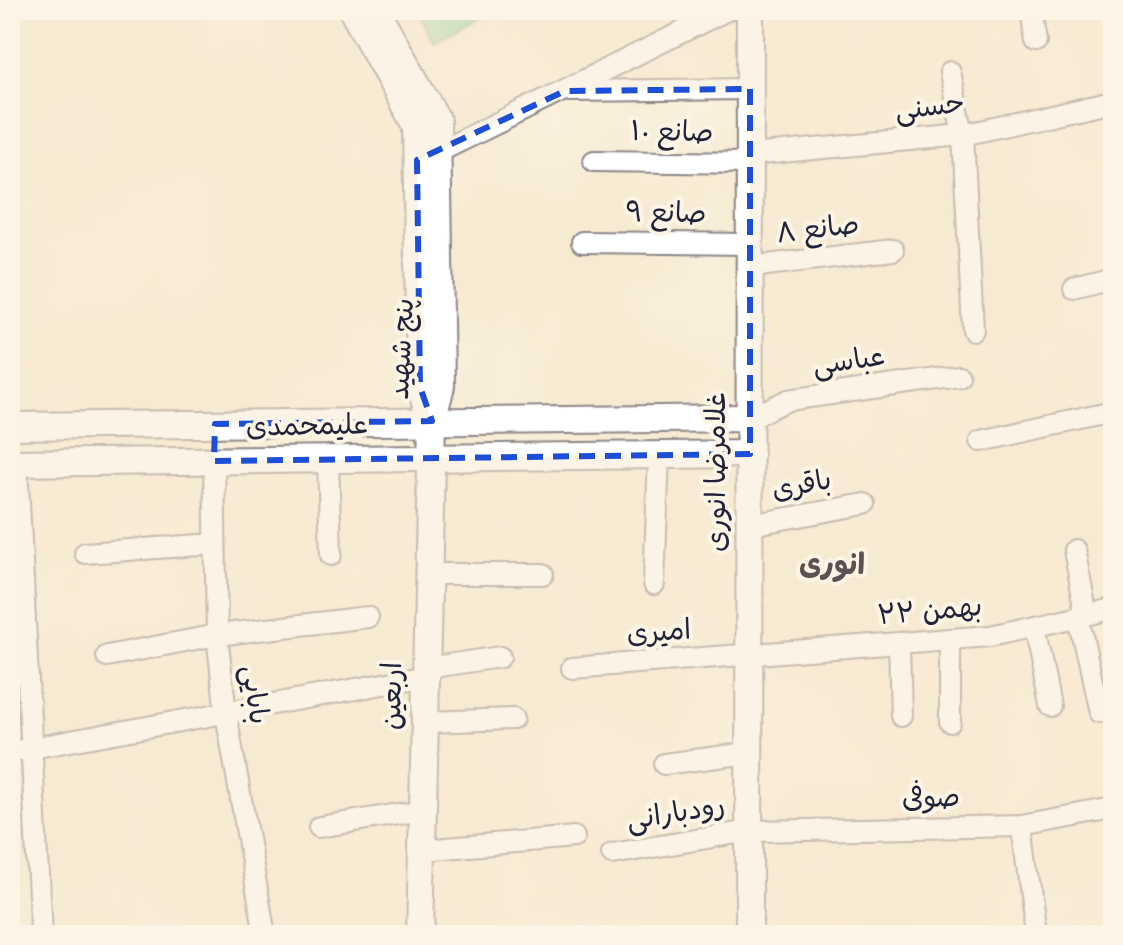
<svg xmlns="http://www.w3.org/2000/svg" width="1123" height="945" font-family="'Indie Flower','Playpen Sans Arabic',sans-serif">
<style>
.green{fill:#7ad094;stroke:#4e7968;stroke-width:2}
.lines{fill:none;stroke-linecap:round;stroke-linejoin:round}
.minor-casing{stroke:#8c8686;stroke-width:24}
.tertiary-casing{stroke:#8c8686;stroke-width:30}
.minor{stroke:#fff;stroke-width:20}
.tertiary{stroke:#fff;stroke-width:26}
.marked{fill:none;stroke:#1d4ed8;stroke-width:6;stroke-dasharray:16 10;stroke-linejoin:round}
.labels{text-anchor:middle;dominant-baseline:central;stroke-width:8;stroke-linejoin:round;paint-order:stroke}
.street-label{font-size:28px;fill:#22223b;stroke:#fcf5e5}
.neighbourhood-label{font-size:30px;font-weight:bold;fill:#5f5052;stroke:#fcf5e5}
</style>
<rect width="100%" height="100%" fill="#fcf5e5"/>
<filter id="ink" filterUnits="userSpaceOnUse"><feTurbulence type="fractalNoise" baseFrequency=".0125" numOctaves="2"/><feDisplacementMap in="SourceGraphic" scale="16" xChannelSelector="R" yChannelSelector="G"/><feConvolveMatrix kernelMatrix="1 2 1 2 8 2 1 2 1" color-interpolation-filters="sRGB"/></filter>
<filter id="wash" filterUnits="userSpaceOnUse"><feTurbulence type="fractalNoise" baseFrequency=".006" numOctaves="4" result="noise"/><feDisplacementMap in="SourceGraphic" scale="32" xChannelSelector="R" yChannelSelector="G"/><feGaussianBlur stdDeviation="1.8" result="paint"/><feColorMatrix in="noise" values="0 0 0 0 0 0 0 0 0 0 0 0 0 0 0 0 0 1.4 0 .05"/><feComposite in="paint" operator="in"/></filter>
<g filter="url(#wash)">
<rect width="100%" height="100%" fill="#f7ead2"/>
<polygon class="green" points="418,10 492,10 493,11 434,42"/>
</g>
<g filter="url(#ink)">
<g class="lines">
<defs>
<g id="minor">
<polyline points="1031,10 1036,42"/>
<polyline points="950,72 963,135 973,330"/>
<polyline points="570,91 750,89"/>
<polyline points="750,155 963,135 1113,101"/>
<polyline points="428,157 727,10"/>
<polyline points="594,161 750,163"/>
<polyline points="582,242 750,244"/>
<polyline points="750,267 893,250"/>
<polyline points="1074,289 1113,279"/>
<polyline points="750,418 788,400 959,376"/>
<polyline points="981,441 1113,412"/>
<polyline points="328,460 331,555"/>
<polyline points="214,461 217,635 226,714 265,935"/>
<polyline points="17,463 41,935"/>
<polyline points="750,525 865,504"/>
<polyline points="1074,550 1087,615"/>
<polyline points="85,553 215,544"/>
<polyline points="429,574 543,574"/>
<polyline points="654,584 659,455"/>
<polyline points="1078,616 1099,713"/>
<polyline points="1034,626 1050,706"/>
<polyline points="950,639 950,722"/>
<polyline points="899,644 901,716"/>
<polyline points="107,656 217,635 368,617"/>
<polyline points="427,668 500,657"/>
<polyline points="572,668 990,636 1113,609"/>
<polyline points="426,722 513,719"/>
<polyline points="10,752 427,676"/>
<polyline points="664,764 749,753"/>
<polyline points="1022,826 1036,935"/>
<polyline points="319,827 423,810"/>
<polyline points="423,850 574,837"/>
<polyline points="612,854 749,831 1022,826 1113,809"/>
</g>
<g id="tertiary">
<polyline points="352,10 416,126 420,387 432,421"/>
<polyline points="376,10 437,120 441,386 432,421 420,935"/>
<polyline points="10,426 750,418"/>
<polyline points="10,463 750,454"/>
<polyline points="749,935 750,10"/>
</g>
</defs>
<use href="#minor" class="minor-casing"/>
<use href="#tertiary" class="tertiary-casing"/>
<use href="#minor" class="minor"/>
<use href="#tertiary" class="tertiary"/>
</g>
</g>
<path d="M0 0H1123V945H0ZM750,89v365l-536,7 1,-37 217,-3 -12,-34 -3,-227 148,-69z" fill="#f7ead2" fill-opacity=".55" fill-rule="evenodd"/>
<path class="marked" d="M750,89v365l-536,7 1,-37 217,-3 -12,-34 -3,-227 148,-69z"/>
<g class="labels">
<g class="street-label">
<text transform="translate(930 109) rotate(-7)">حسنی</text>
<text transform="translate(672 134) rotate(1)">صانع ۱۰</text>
<text transform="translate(666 215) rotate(1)">صانع ۹</text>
<text transform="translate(818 231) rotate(-7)">صانع ۸</text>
<text transform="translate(404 349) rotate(-87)">پنج شهید</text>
<text transform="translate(849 363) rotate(-8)">عباسی</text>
<text transform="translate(307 428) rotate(-1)">علیمحمدی</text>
<text transform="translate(718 472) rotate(-90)">غلامرضا انوری</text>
<text transform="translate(802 487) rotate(-11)">باقری</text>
<text transform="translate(930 613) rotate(-5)">۲۲ بهمن</text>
<text transform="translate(659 634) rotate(-4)">امیری</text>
<text transform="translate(253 695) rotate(82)">بابایی</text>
<text transform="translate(394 696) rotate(-89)">اربعین</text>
<text transform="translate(931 800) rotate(-1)">صوفی</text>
<text transform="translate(676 815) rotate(-9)">رودبارانی</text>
</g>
<g class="neighbourhood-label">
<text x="832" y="567">انوری</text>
</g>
</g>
<rect width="1123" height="945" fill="none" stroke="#fcf5e5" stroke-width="40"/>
</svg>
